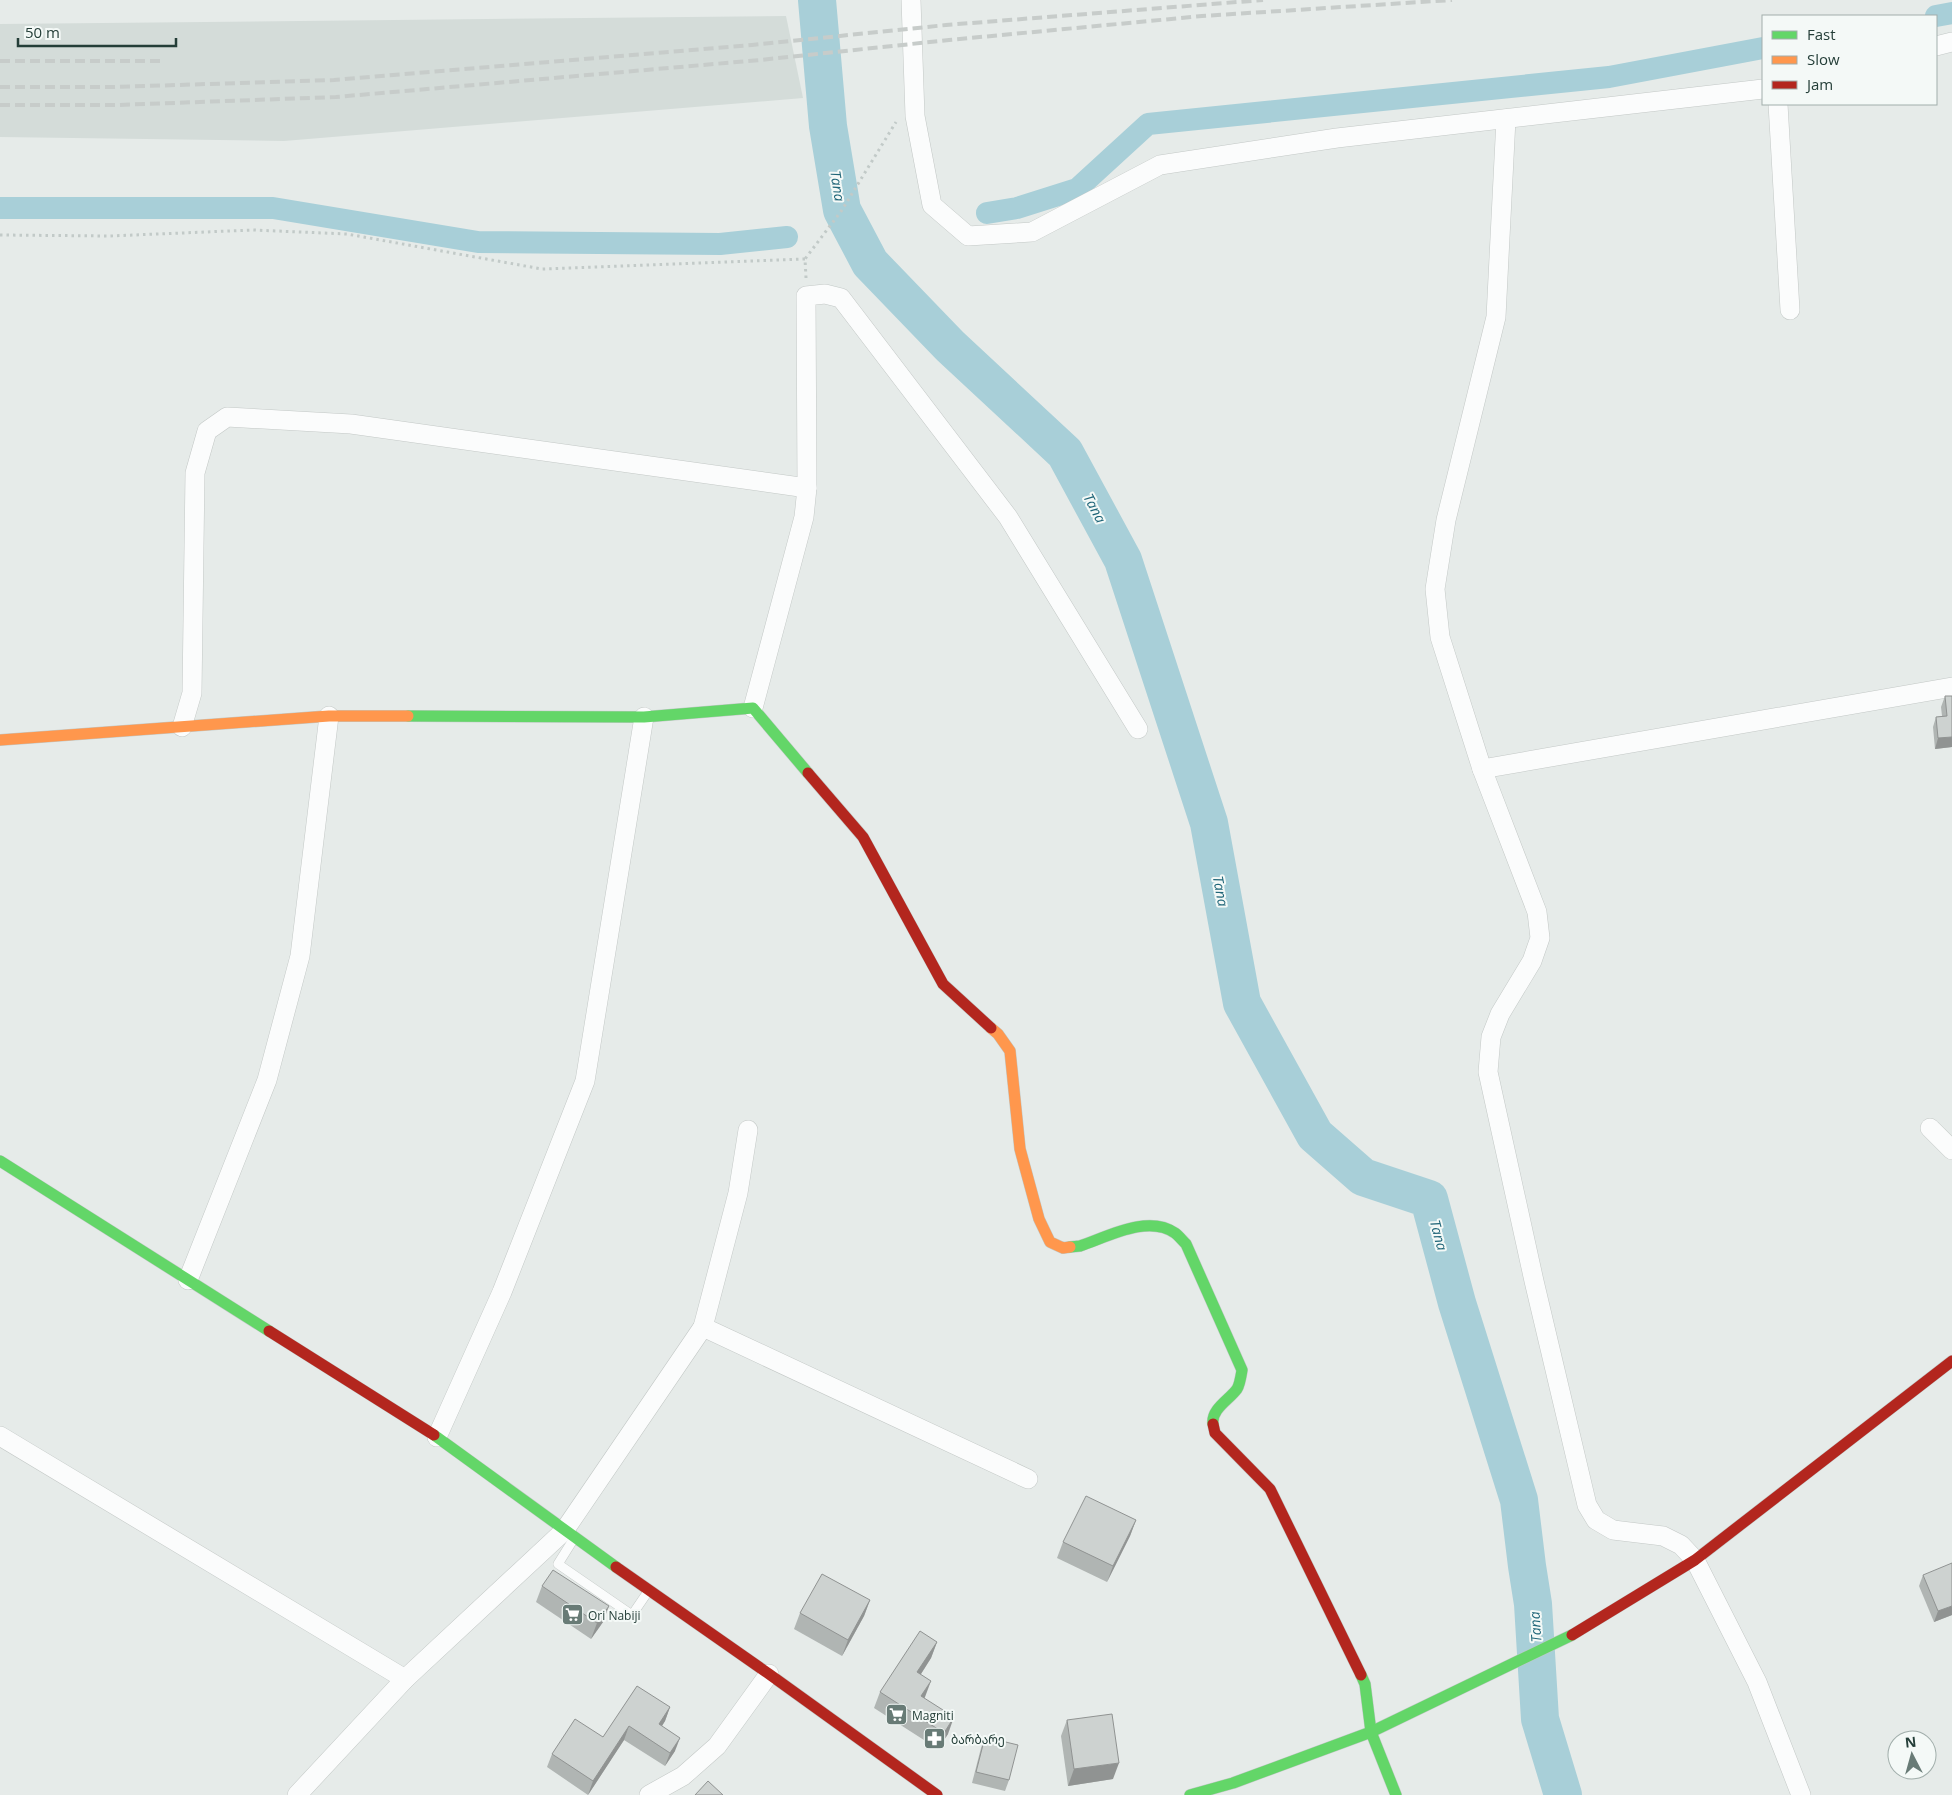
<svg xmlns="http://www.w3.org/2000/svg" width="1952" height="1795" font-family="'Open Sans','Noto Sans Georgian',sans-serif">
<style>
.built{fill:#d4dcd9}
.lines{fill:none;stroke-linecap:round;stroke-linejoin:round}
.canal{stroke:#a8cfd8;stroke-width:22}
.river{stroke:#a8cfd8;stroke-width:38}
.lane-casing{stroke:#c3c8c6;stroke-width:10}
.street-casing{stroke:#c3c8c6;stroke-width:20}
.fast-casing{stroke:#c1c8c6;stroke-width:12}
.slow-casing{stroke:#c1c8c6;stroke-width:12}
.jam-casing{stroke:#c1c8c6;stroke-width:12}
.path{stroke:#c2cac8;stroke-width:3;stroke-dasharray:2.5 4;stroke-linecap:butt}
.lane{stroke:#fbfcfc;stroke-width:9}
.street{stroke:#fbfcfc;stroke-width:19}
.fast{stroke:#63d668;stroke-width:11}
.slow{stroke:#ff974d;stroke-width:11}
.jam{stroke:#b3261e;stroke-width:11}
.rail{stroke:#c7ccca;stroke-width:4;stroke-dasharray:10 5;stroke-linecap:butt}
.wall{fill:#b0b5b3}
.shaded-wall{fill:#909392}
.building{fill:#cdd2d0;stroke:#909392}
.labels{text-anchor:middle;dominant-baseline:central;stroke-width:4;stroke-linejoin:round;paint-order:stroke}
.poi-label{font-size:12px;fill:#243e38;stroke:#f4f9f7;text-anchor:start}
.water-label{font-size:14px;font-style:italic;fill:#1f6578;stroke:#f4f9f7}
</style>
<rect width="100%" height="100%" fill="#e6ebe9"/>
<polygon class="built" points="786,16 803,98 284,141 0,137 0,24"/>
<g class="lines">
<g class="canal">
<polyline points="1936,16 1952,13"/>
<polyline points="0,208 273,208 478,242 720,244 787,237"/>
<polyline points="987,213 1017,208 1077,189 1148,124 1609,77 1763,48"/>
</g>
<polyline class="river" points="817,0 828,126 842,210 870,263 950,346 1065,453 1123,560 1209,823 1242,1003 1315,1135 1363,1177 1429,1199 1457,1303 1519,1500 1527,1566 1533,1604 1540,1719 1563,1795"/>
<defs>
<polyline id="lane" points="573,1540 558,1564 632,1615 647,1593"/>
<g id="street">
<polyline points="911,0 915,116 932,205 968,236 1032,232 1160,165 1337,138 1763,89"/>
<polyline points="1936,46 1952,42"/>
<polyline points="1778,104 1790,310"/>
<polyline points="1506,119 1496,317 1446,520 1435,589 1440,637 1482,769 1537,912 1540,938 1532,961 1500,1014 1491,1037 1488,1072 1534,1281 1587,1505 1596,1520 1613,1530 1663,1536 1681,1545 1695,1560 1757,1682 1801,1795"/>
<polyline points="753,708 804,517 807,488 806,296 825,294 841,298 1008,517 1138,729"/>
<polyline points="182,727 192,693 195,473 207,431 227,417 351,424 807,488"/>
<polyline points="1482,769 1952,687"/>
<polyline points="1930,1128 1952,1150"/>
<polyline points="188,1280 267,1080 300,956 329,716"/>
<polyline points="703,1327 738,1193 748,1130"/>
<polyline points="0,1436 405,1679"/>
<polyline points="437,1437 502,1292 585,1081 644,717"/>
<polyline points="297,1795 405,1679 564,1531 703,1327 1028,1479"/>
<polyline points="649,1795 683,1776 717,1746 769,1674"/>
</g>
<g id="fast">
<polyline points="408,716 644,717 753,708 808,773"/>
<polyline points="0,1161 269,1331"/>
<path d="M1070,1247l10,-1c27,-9 68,-32 95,-13 4,3 7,7 11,11l56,126c-1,6 -2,14 -5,19 -8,11 -26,20 -24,35"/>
<polyline points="434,1435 616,1567"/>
<polyline points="1361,1675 1365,1684 1371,1732 1396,1795"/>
<polyline points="1190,1795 1233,1783 1371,1732 1572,1635"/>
</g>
<g id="slow">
<polyline points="0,740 329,716 408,716"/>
<polyline points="991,1028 998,1034 1010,1051 1020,1149 1039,1219 1050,1242 1063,1248 1070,1247"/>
</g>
<g id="jam">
<polyline points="808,773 863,837 943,984 991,1028"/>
<polyline points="269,1331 434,1435"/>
<polyline points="1213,1424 1215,1433 1270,1489 1361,1675"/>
<polyline points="616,1567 769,1674 937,1795"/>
<polyline points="1572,1635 1695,1560 1952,1361"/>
</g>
</defs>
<use href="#lane" class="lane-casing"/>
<use href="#street" class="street-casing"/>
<use href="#fast" class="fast-casing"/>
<use href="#slow" class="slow-casing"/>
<use href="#jam" class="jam-casing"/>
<g class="path">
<polyline points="0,235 110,236 253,230 347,234 542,269 805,259"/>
<polyline points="806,278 805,259 842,210 896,122"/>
</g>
<use href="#lane" class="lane"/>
<use href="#street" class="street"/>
<use href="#fast" class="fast"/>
<use href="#slow" class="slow"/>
<use href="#jam" class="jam"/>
<g class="rail">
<polyline points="0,61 164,61"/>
<polyline points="0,87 114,87 334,80 752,45 946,25 1263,0"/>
<polyline points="0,105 117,105 336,97 760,60 949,40 1202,16 1452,0"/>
</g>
</g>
<g class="wall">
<polygon points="1945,696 1952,747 1935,749 1933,727 1936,717 1942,716 1941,707"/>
<polygon points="1136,1520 1130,1536 1107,1582 1057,1558 1063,1542"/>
<polygon points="1923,1575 1952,1615 1934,1622 1919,1586"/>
<polygon points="542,1586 603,1622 591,1639 536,1602"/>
<polygon points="870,1600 864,1616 842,1656 794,1629 800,1613"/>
<polygon points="937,1642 931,1658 921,1674 925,1697 924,1698 948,1734 938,1749 874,1708 880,1692"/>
<polygon points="670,1707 665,1721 662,1726 675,1751 665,1766 624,1740 588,1795 547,1767 552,1754 603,1737"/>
<polygon points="1067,1720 1113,1779 1068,1786 1061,1736"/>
<polygon points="985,1737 1009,1780 1005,1791 972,1783 981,1748"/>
</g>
<g class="shaded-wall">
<polygon points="1952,737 1952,747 1935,749 1938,738"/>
<polygon points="1136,1520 1130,1536 1107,1582 1113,1566"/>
<polygon points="870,1600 864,1616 842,1656 848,1640"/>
<polygon points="609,1606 603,1622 591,1639 597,1623"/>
<polygon points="1952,1606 1952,1615 1934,1622 1938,1611"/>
<polygon points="937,1642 931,1658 912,1688 917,1672"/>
<polygon points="931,1681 925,1697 915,1712 921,1696"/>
<polygon points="670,1707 665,1721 654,1738 659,1724"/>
<polygon points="954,1717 948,1734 938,1749 944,1733"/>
<polygon points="629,1726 624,1740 588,1795 593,1781"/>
<polygon points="680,1738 675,1751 665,1766 670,1753"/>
<polygon points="1119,1763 1113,1779 1068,1786 1074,1769"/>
</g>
<g class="building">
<polygon points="1945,696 1952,696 1952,737 1938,738 1936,717 1947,716"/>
<polygon points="1086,1496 1136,1520 1113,1566 1063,1542"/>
<polygon points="1952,1563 1952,1606 1938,1611 1923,1575"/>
<polygon points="553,1570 609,1606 597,1623 542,1586"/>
<polygon points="822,1574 870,1600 848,1640 800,1613"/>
<polygon points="920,1631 937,1642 917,1672 931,1681 921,1696 954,1717 944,1733 880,1692"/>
<polygon points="637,1686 670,1707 659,1724 680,1738 670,1753 629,1726 593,1781 552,1754 575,1719 603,1737"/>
<polygon points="1112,1714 1119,1763 1074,1769 1067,1720"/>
<polygon points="985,1737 1018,1745 1009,1780 976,1772"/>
<polygon points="708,1781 723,1795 695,1795"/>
</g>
<defs>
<symbol id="supermarket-square" viewBox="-11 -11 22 22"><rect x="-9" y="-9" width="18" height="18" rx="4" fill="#687b76" stroke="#f4f9f7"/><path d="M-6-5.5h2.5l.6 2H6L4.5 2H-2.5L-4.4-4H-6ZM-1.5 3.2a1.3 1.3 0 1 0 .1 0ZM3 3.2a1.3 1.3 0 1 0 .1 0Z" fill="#fff"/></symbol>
<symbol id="pharmacy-square" viewBox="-11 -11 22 22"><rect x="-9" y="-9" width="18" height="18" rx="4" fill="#687b76" stroke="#f4f9f7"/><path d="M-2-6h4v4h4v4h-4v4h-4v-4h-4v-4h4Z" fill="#fff"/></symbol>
</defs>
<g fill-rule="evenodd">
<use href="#supermarket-square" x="560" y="1602" width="25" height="25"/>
<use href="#supermarket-square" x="884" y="1702" width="25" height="25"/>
<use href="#pharmacy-square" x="922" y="1726" width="25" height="25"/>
</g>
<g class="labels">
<g class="poi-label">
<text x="588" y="1615">Ori Nabiji</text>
<text x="912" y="1715">Magniti</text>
<text x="951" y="1739">ბარბარე</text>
</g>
<g class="water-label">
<text transform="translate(838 186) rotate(81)">Tana</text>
<text transform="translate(1095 508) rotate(62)">Tana</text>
<text transform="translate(1221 891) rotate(79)">Tana</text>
<text transform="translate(1439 1235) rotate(75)">Tana</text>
<text transform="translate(1535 1627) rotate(-94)">Tana</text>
</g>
</g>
<rect x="1762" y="15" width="175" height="90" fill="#f4f9f7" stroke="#a1aeab"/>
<rect x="1772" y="31" width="25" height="8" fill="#63d668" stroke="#a1aeab"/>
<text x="1807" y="40" font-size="15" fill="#243e38">Fast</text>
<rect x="1772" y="56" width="25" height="8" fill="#ff974d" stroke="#a1aeab"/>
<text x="1807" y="65" font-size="15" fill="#243e38">Slow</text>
<rect x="1772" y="81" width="25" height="8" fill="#b3261e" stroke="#a1aeab"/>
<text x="1807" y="90" font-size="15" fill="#243e38">Jam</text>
<g transform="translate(1912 1755) rotate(354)"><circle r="24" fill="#f4f9f7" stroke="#a1aeab"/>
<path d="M0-4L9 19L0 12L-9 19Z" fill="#687b76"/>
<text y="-8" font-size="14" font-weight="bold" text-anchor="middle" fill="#243e38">N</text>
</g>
<path d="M18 38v8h158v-8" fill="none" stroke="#243e38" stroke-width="2.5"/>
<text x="25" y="38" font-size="15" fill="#243e38" stroke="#f4f9f7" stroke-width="4" paint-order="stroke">50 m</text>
</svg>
